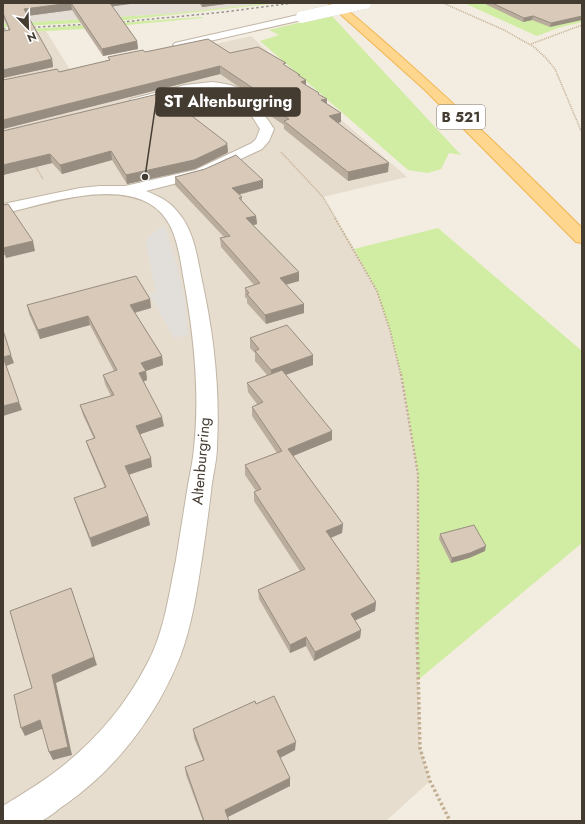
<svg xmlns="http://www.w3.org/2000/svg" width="585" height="824" font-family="Jost,sans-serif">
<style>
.residential{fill:#e7ddce}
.industrial{fill:#e4ddd6}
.green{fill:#d1eda3}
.parking{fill:#e2deda}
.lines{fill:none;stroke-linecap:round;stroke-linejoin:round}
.street-casing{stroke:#c1b6a5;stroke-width:2}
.primary-casing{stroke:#f1b550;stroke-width:2}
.path-far3{stroke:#c2ae92;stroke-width:1.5;stroke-dasharray:1 1;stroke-linecap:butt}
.path-far2{stroke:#c2ae92;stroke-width:2;stroke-dasharray:1.5 1.5;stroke-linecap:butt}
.path-far1{stroke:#c2ae92;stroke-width:2.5;stroke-dasharray:2 2;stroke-linecap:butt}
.path{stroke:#c2ae92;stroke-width:3.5;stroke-dasharray:2.5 2.5;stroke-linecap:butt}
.street{fill:#fff;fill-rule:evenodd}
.primary{fill:#ffd68d;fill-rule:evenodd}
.rail{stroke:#939393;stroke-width:1.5;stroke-dasharray:2.5 2.5;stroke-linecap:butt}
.street-bridge-casing{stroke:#c1b6a5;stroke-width:12;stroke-linecap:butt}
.street-bridge{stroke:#fff;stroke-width:12}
.wall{fill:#baad9e}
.shaded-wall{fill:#978d81}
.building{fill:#d8c9b8;stroke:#978d81}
.labels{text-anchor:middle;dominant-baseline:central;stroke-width:3.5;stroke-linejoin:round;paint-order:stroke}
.shield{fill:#fff;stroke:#7c766f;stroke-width:1}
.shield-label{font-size:14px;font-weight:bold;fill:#443b31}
.street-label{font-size:15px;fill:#443b31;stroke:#fff}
.leader{fill:none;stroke:#443b31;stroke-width:1.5}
.callout-dot{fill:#443b31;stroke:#fff;stroke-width:1.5}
.callout{fill:#443b31;stroke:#443b31;stroke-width:1.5}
.callout-label{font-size:16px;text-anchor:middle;font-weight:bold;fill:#fff}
</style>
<rect width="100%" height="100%" fill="#f3ece0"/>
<polygon class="residential" points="46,31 74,76 251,36 338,117 407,177 323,197 354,249 377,291 390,330 404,386 418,474 419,521 417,631 420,748 430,781 386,821 3,821 3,33"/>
<polygon class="industrial" points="3,3 269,3 166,14 3,24"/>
<g class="green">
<polygon points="269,3 279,3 116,21 3,27 3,24 166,14"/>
<polygon points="464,3 582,3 582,22 561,27 537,36"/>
<polygon points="331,15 461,155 449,153 441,169 428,173 408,170 260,41 279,35 269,30"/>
<polygon points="203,17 203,18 83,29 10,33 3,31"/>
<polygon points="438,228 582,351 582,543 418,680 417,631 419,521 418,474 404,386 390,330 377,291 354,249"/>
</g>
<polygon class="parking" points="164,225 177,265 185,300 188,335 174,338 149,294 156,292 146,246 147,238"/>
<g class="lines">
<defs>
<g id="street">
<polygon points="302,14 307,17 306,19 179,48 175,47 173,45 175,43 179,42"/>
<path d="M212,82c8,1 16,2 24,5 14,5 30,30 38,42l-5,12 -7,8 -57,27 -59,15c12,5 22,9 31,20 17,19 20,45 25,70 12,54 18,109 15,165 0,12 -3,25 -5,37 -3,25 -6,50 -10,75 -5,33 -10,67 -22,99 -23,58 -63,111 -114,147 -8,5 -17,14 -25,17 -9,3 -28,0 -38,0v-15c19,-12 38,-23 56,-37 36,-28 67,-64 88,-105 17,-31 22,-70 29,-104 4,-25 8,-50 12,-75 2,-12 5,-24 6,-37 6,-55 0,-112 -10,-167 -5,-27 -7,-61 -34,-77 -39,-23 -106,0 -147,10v-10l77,-16 20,-2h25l70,-16 57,-27 4,-4 4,-10c-7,-12 -18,-28 -30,-35 -21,-13 -71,6 -94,12l-5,-1 -2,-3 2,-3 54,-14z"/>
</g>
<path id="primary" d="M328,3h11c85,71 165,147 243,225v15l-6,-1 -151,-152z"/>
</defs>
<use href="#street" class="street-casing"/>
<use href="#primary" class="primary-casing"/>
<g class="path-far3">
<polyline points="443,3 504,30 534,47 546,58 555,69 582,133"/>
<polyline points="531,44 582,25"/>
<polyline points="281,152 323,197 336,219"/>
<polyline points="34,164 43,179"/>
</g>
<polyline class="path-far2" points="335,218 377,291 390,330 401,375"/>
<polyline class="path-far1" points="401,374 418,474 418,573"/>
<polyline class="path" points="418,572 417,631 420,748 430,781 450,821"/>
<use href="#street" class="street"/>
<use href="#primary" class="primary"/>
<g class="rail">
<polyline points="112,23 224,12 293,3"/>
<polyline points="3,29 92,24"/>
</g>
<defs>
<polyline id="street-bridge" points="302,17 365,3"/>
</defs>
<use href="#street-bridge" class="street-bridge-casing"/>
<use href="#street-bridge" class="street-bridge"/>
</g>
<g class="wall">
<polygon points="3,3 137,3 112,6 137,41 138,49 103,56 72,10 28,16 52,59 53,67 3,78 3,31 9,30 3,17"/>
<polygon points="199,3 234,3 202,7"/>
<polygon points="483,3 582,3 550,27 532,20 523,22"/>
<polygon points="145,52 230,53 286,66 300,77 306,85 319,93 319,95 327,99 327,104 341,113 341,122 337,123 388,172 348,181 284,129 284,125 269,115 269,113 264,109 264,104 220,74 3,129 3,80 59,72 109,60 108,57"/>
<polygon points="3,131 227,143 228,152 227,153 195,169 127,184 112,160 62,174 52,163 3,175"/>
<polygon points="175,177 263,180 263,188 239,195 242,197 242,201 256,216 257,224 253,225 299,272 299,281 286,285 304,304 304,313 266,324 247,303 247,299 245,297 245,288 254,285 221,247 220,238 224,237 175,185"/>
<polygon points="150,299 151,308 135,313 162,356 163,365 146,371 147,380 143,382 164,426 140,434 152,467 129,475 148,516 150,525 92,547 77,507 74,498 105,488 89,450 86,441 94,439 83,415 80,405 111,396 105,384 103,375 114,371 90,325 40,339 29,314 27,305"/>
<polygon points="250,338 313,365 286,375 332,440 293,456 343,524 342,533 331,538 376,602 375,611 355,620 361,630 360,638 314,661 306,646 290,653 259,599 258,590 300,571 254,501 254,492 256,491 245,475 245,465 277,453 252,416 252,407 257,404 248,392 247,383 267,375 255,361 255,353 250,348"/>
<polygon points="440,534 485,551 469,558 451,563 439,539"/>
<polygon points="256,704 295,750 280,758 290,778 290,786 227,817 229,821 203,821 186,775 185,767 203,760 194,738 193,729"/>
</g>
<g class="shaded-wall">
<polygon points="71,3 72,10 26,16 24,9"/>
<polygon points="108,3 137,3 108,7"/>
<polygon points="202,3 234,3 202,7"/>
<polygon points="533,16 532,20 523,22 524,18"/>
<polygon points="582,16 582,20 550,27 551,23"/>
<polygon points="137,41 138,49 103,56 102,49"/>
<polygon points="52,59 53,67 3,78 3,70"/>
<polygon points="220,66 220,74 3,129 3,120"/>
<polygon points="306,80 306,89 301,82"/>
<polygon points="327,99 326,107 321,100"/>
<polygon points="341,113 341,122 329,125 329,116"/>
<polygon points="227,143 228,152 227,153 195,169 127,184 126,175"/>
<polygon points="111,151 112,160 62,174 60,165"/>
<polygon points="50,154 52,163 3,175 3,165"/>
<polygon points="389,163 388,172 348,181 348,172"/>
<polygon points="263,180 263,188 232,196 232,188"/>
<polygon points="256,216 257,224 247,227 246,218"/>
<polygon points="33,241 35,251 6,258 3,248"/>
<polygon points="3,248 5,255 3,255"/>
<polygon points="299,272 299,281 280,286 280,278"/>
<polygon points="150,299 151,308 132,313 130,305"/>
<polygon points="304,304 304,313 266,324 265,315"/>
<polygon points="88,316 90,325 40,339 38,330"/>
<polygon points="11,355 14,363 6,366 3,357"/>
<polygon points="313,355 313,365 271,380 271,370"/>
<polygon points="162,356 163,365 143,372 141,363"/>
<polygon points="146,371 147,380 141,382 139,373"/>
<polygon points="19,402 22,410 3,416 3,406"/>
<polygon points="162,417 164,426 138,435 136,426"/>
<polygon points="332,431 332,440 288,458 288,449"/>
<polygon points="151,458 152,467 127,475 125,466"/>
<polygon points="148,516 150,525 92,547 90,538"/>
<polygon points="343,524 342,533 325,540 326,531"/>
<polygon points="486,546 485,551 469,558 451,563 452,558"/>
<polygon points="71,588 97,665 56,683 72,755 53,760 49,752 52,675"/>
<polygon points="376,602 375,611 350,623 351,614"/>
<polygon points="361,630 360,638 314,661 315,652"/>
<polygon points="306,637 306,646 290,653 290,645"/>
<polygon points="40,720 44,728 25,736 21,728"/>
<polygon points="296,742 295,750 278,759 277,751"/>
<polygon points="290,778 290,786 226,818 225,810"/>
</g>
<g class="building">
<polygon points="3,3 110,3 137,41 102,49 71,3 24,9 52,59 3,70 3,31 10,30 3,13"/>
<polygon points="492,3 582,3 582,16 551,23 533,16 524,18"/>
<polygon points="208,39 230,53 258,47 286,63 283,64 300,75 298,75 306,80 301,82 319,93 318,94 327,99 321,100 341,113 329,116 389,163 348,172 284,121 289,119 269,106 272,106 264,101 269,99 220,66 3,120 3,80 57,69 59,72 110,60 108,57 143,50 145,52"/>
<polygon points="162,93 227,143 226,145 194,160 126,175 111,151 60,165 50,154 3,165 3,131"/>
<polygon points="236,155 263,180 232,188 242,197 239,198 256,216 246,218 299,272 280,278 304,304 265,315 247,294 249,293 245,288 260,283 220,238 230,236 175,177 205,169"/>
<polygon points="8,204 33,241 3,248 3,205"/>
<polygon points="136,276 150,299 130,305 162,356 141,363 146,371 139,373 162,417 136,426 151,458 125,466 148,516 90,538 74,498 106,487 86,441 95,438 80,405 114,395 103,375 117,370 88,316 38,330 27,305"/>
<polygon points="287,325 313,355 271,370 255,351 259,349 250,338"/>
<polygon points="3,330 11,355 3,357 19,402 3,406"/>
<polygon points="282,370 332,431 288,449 343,524 326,531 376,602 351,614 361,630 315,652 306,637 290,645 258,590 305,569 254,492 261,489 245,465 282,451 252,407 263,402 247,383"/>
<polygon points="474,525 486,546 470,553 452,558 440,534"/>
<polygon points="71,588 94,657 52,675 68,747 49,752 40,720 21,728 14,695 32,688 10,611"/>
<polygon points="274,696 296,742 277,751 290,778 225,810 229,821 204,821 185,767 204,760 193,729 255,701 256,704"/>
</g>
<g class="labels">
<rect class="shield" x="437" y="105" width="48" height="24" rx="3"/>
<g class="shield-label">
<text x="461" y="117">B 521</text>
</g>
<g class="street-label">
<text transform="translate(201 461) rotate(-85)">Altenburgring</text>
</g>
</g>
<path class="leader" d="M145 177L156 102"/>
<circle class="callout-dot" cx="145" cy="177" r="4"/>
<rect class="callout" x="156" y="88" width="144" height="28" rx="4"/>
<g class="callout-label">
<text x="228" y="107">ST Altenburgring</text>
</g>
<rect width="585" height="824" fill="none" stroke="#443b31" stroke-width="8"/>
<g transform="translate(28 28) rotate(157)" stroke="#ffffff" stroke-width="3" paint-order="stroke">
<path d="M0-3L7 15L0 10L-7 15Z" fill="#443b31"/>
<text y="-6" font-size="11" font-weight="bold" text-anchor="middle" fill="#443b31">N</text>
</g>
</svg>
